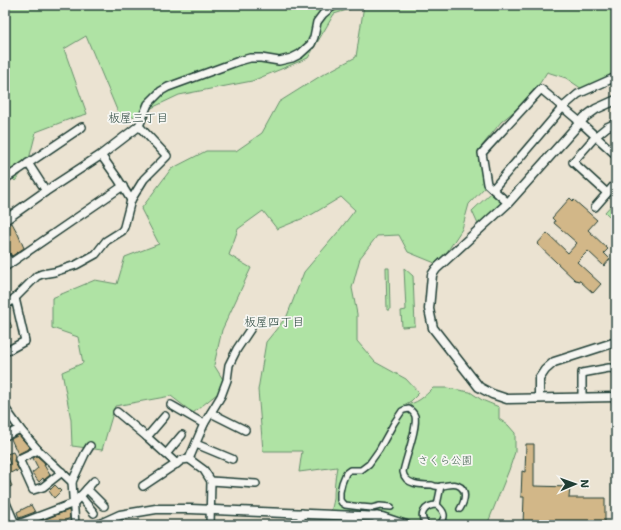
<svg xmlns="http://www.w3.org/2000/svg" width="621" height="530" font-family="'Shantell Sans','Klee One',sans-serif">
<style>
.green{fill:#afe3a4;stroke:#67906c}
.building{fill:#d2b788;stroke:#1f3d34}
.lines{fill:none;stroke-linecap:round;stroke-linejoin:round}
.pedestrian-casing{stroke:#1f3d34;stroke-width:8}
.minor-casing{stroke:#1f3d34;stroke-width:10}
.tertiary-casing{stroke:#1f3d34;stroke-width:11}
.pedestrian{stroke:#f6f6f2;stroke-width:5}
.minor{stroke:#f6f6f2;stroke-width:7}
.tertiary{stroke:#f6f6f2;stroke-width:8}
.labels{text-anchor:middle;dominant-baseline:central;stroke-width:3.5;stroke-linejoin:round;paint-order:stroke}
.park-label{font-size:11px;fill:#3c5e4a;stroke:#f6f6f2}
.neighbourhood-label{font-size:12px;fill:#1f3d34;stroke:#f6f6f2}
</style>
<rect width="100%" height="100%" fill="#ebe3d2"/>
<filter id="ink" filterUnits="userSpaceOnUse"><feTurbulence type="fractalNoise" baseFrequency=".025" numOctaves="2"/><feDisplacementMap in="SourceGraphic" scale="8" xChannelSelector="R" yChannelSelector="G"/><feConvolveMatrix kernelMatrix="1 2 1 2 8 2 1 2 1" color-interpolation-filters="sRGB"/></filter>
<g filter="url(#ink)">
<g class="green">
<polygon points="5,5 363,5 334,14 308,58 252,81 179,95 122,122 86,36 64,49 87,114 70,119 36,132 27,167 15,181 5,171"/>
<path d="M364,5h252v66l-18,12 -16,6 -16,-11 -19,-6 -7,11 -22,25 -17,14 -23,29 1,12 6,24 -16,17 -7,25 -15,23 -12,11 -27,-11 -9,-17 -22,1 -17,22 -8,30 5,26v27l18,21 31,17 13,14 -8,8 -7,4c13,-1 20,-8 29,-17h14l23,4 12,8 17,7v12l9,6 7,8v19l-6,18 -22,55h-76l-16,-4 -64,-9c1,-4 2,-8 3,-13 0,-10 1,-22 3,-32l-38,5 3,-21h-39l-5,-61 8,-48 21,-26 17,-44 34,-40 17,-22 -14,-13 -30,18 -34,14 -14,-18 -25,18 -9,26 22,13 -29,62 -8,35 13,21 -34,27 -22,-17 -56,10 -13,44 -30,-4 -1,-26 -9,-48 21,-9 -5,-26 -26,-9v-30l43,-18 22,4 8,-27 34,-13 -18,-35 30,-40 35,-18h30l26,-18 17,-31 43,-27 34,-18z"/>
<polygon points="493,191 505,203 481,231 472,211"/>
<polygon points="616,200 616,223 605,212"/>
<polygon points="386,268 389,268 390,310 387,310"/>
<polygon points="404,268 413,276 415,326 402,327 401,311 406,310"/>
</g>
<g class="building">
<polygon points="570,198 573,201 574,200 597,220 588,230 608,249 604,253 610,259 604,266 588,251 577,262 601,284 593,293 580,281 575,280 537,244 547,233 568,253 577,243 554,223 555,221 552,218"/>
<polygon points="12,223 18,234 24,248 12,256 8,251 5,250 5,228"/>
<polygon points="5,312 12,327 5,330"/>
<polygon points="19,435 30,448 18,454 11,439"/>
<polygon points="526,444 534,444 534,486 570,487 569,498 605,498 605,525 523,525 524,497 521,497 522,471 525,472"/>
<polygon points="13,452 15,456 14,461 19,470 16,472 16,470 7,475 12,486 5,489 5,467 10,464 7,454"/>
<polygon points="37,456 44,462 45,465 44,465 50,475 44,480 43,478 39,482 32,473 38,468 33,458"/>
<polygon points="55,485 61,491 54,498 49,491"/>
<polygon points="31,505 35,512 19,518 17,512"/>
<polygon points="69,510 70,518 58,524 59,525 47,525 46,523 42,525 30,525"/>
</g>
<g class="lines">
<defs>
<g id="pedestrian">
<polyline points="437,505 441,486"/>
<path d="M391,507l-11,-1 -8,2 -11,-1 -16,-2 -3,-2 -2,-3v-8l2,-9 4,-10 4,-3h11l8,-6 10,-14 15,-27 8,-12 2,-1 5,-1c3,2 5,4 6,7 3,11 -10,44 -12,56 2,13 18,13 29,13 2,1 6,2 9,1 5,0 11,-3 16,-1 11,4 8,16 3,24"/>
<path d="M427,525c-10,-10 -2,-20 10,-20 8,7 10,12 2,20"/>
</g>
<g id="minor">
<polyline points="101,155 118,179 131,200"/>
<polyline points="28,163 46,191"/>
<polyline points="5,179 82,127"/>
<polyline points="493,189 563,107 578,94 616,77"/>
<polyline points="607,193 573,162 596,136 607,127 616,123"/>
<polyline points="508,203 487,184 482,153 541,89 580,122 616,155"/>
<polyline points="595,207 616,183"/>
<polyline points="5,255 10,263"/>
<polyline points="5,267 123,186"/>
<polyline points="5,306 15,298 37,276 42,274 54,272 76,265 96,254 106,241 122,231 124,227 131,200 144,179 167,156 139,126 148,104 161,91 168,87 239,61 250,58 261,58 279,61 292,58 300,54 311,44 314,37 317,22 323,14 329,9 336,5"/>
<polyline points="5,352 25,341 15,298"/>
<polyline points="582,397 582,373 609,368 616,369"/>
<polyline points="171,405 204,424"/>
<polyline points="5,408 20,429 38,450 72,482 75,525"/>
<polyline points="117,412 147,437 177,464"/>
<polyline points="211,413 245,430"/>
<polyline points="5,436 20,429"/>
<polyline points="147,437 165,416"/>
<polyline points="196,444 232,459"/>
<polyline points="38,450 19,459 33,490 43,487 62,472"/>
<polyline points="166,454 182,435"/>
<polyline points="189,459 204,470 211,481 210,525"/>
<polyline points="211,481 256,484"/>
<polyline points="72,482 85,454 90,446"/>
<polyline points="143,486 182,460 189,459 204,424 221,396 227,380 229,365 237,349 251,328"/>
<polyline points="87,489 104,506"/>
<polyline points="80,496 94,513"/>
<polyline points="301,513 301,525"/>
<polyline points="16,525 74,503 94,481"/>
<polyline points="377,525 377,516"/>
</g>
<g id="tertiary">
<polyline points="616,100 596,109 585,117 508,203 436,269 432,275 429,309 433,328 479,387 492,394 507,399 616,397"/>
<polyline points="5,220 46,191 101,155 139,126"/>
<polyline points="539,398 539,379 545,370 554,362 616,342"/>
<polyline points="5,502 15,525"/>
<polyline points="98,525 120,515 156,509 191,509 382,517 406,525"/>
</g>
</defs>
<use href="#pedestrian" class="pedestrian-casing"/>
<use href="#minor" class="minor-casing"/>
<use href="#tertiary" class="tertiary-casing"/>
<use href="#pedestrian" class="pedestrian"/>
<use href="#minor" class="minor"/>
<use href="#tertiary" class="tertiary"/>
</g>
</g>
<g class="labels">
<g class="park-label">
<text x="445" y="460">さくら公園</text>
</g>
<g class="neighbourhood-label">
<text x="138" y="118">板屋三丁目</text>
<text x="274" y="322">板屋四丁目</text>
</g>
</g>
<rect width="621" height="530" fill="none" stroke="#f6f6f2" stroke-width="20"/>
<rect x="10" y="10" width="601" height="510" fill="none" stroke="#1f3d34" stroke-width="1.5" filter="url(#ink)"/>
<g transform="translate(575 484) rotate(88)" stroke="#f6f6f2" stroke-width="3" paint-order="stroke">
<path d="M0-3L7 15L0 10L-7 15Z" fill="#1f3d34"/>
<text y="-6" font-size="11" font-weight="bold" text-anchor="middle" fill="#1f3d34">N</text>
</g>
</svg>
